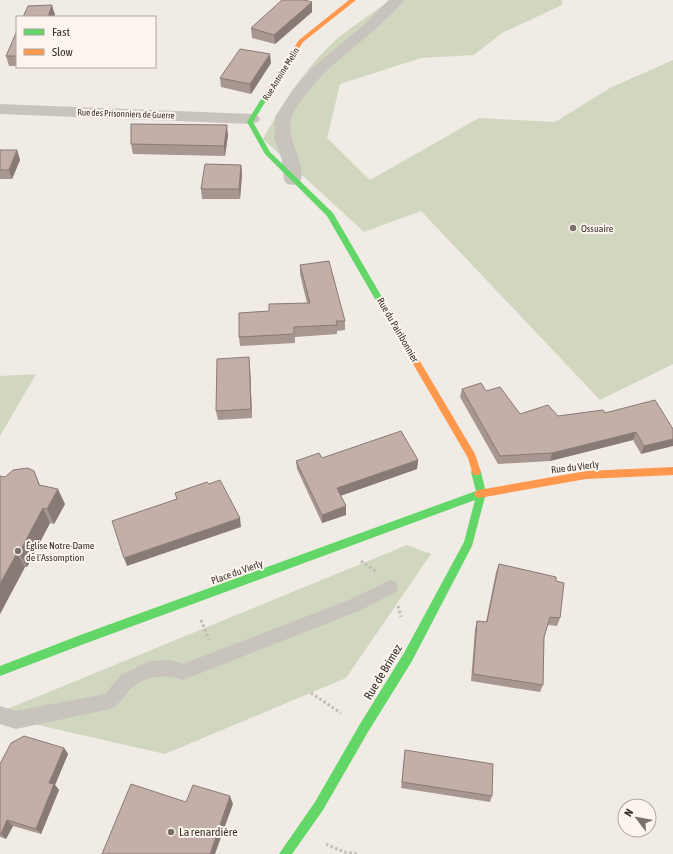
<svg xmlns="http://www.w3.org/2000/svg" width="673" height="854" font-family="'Asap Condensed',sans-serif">
<style>
.green{fill:#d1d6bf}
.lines{fill:none;stroke-linecap:round;stroke-linejoin:round}
.path{stroke:#c2bbb6;stroke-width:3;stroke-dasharray:2.5 2.5;stroke-linecap:butt}
.lane{fill:#c9c3be;fill-rule:evenodd}
.street{fill:#c9c3be;fill-rule:evenodd}
.fast{fill:#63d668;fill-rule:evenodd}
.slow{fill:#ff974d;fill-rule:evenodd}
.wall{fill:#a89690}
.shaded-wall{fill:#887a75}
.building{fill:#c3afa7;stroke:#887a75}
.poi-dot{fill:#7a716c;stroke:#fbf5ee;stroke-width:1.5}
.labels{text-anchor:middle;dominant-baseline:central;stroke-width:4;stroke-linejoin:round;paint-order:stroke}
.far-street-label{font-size:9px;fill:#3b302b;stroke:#fbf5ee}
.poi-label{font-size:10px;fill:#3b302b;stroke:#fbf5ee;text-anchor:start}
.street-label{font-size:10px;fill:#3b302b;stroke:#fbf5ee}
.near-street-label{font-size:12px;fill:#3b302b;stroke:#fbf5ee}
.near-poi-label{font-size:12px;fill:#3b302b;stroke:#fbf5ee;text-anchor:start}
</style>
<rect width="100%" height="100%" fill="#f0ebe5"/>
<g class="green">
<path d="M390,0h172v5l-60,28 -28,22 -53,3 -81,26 -13,54 43,42 109,-62 76,4 55,-34 63,-28v304l-73,36 -179,-189 -57,21 -101,-93c21,-37 42,-72 75,-101 16,-13 35,-25 52,-38z"/>
<polygon points="36,374 0,436 0,376"/>
<polygon points="407,545 431,554 346,678 165,754 16,720 0,712"/>
</g>
<g class="lines">
<g class="path">
<polyline points="361,561 377,572"/>
<polyline points="398,606 401,617"/>
<polyline points="201,620 209,640"/>
<polyline points="311,693 341,713"/>
<polyline points="326,844 344,852 359,854"/>
</g>
<path class="lane" d="M390,580l6,2 2,5 -2,5 -35,18 -178,70c-17,-6 -37,-5 -51,8 -8,7 -12,17 -22,21l-94,20 -16,-5v-18l16,5 89,-17 16,-19 29,-14 21,-1 12,4 166,-64z"/>
<g class="street">
<path d="M389,0h15c-5,7 -11,12 -17,18 -29,29 -65,50 -87,85 -3,4 -7,9 -8,13 -9,22 18,51 7,68l-6,1 -6,-1 -3,-4 -2,-20 -8,-22 1,-21 17,-26 19,-22 55,-46z"/>
<polygon points="0,104 252,114 258,116 260,119 258,122 252,124 0,114"/>
</g>
<g class="fast">
<polygon points="269,89 272,91 253,122 270,152 333,213 400,328 399,330 393,330 327,216 265,154 247,122 266,91"/>
<polygon points="476,468 479,469 481,472 486,493 472,546 412,661 368,732 323,810 292,854 279,854 315,802 360,724 404,653 464,542 475,500 84,644 0,676 0,666 83,634 476,491 471,472 473,469"/>
</g>
<g class="slow">
<polygon points="349,0 356,0 303,42 271,92 267,92 266,91 299,40"/>
<polygon points="396,325 399,326 475,454 481,472 479,475 473,475 468,458 392,328"/>
<polygon points="673,467 673,475 586,479 479,498 476,497 474,494 476,491 479,490 586,471"/>
</g>
</g>
<g class="wall">
<polygon points="312,2 312,12 275,44 252,38 251,28"/>
<polygon points="17,31 17,66 9,66 6,56"/>
<polygon points="271,63 251,94 221,87 220,78"/>
<polygon points="228,135 225,156 133,154 131,144"/>
<polygon points="0,150 17,150 20,160 12,179 0,179"/>
<polygon points="241,165 242,174 240,199 202,199 201,189"/>
<polygon points="300,265 345,321 345,330 337,331 337,334 295,337 295,343 240,346 239,337 269,311 307,303 300,274"/>
<polygon points="250,367 252,418 218,420 216,411"/>
<polygon points="462,389 486,391 520,414 558,416 605,413 673,429 641,454 633,440 550,461 498,464 460,397"/>
<polygon points="322,458 418,460 417,469 340,496 346,506 346,515 322,523 297,469 296,461"/>
<polygon points="34,471 40,485 65,504 54,524 50,523 27,567 25,567 0,614 5,477"/>
<polygon points="499,564 560,618 557,626 548,625 544,637 543,685 540,692 471,681 475,629 477,621 486,622 496,572"/>
<polygon points="64,748 68,754 55,785 59,790 41,834 13,826 6,839 0,837 0,764"/>
<polygon points="405,750 492,796 490,802 401,788"/>
</g>
<g class="shaded-wall">
<polygon points="312,2 312,12 275,44 274,35"/>
<polygon points="52,5 55,15 54,17 48,17"/>
<polygon points="270,54 271,63 251,94 250,84"/>
<polygon points="227,125 228,135 225,156 224,146"/>
<polygon points="17,150 20,160 12,179 9,170"/>
<polygon points="241,165 242,174 240,199 239,189"/>
<polygon points="249,357 250,367 252,418 251,409"/>
<polygon points="636,432 633,440 550,461 552,453"/>
<polygon points="673,439 673,446 641,454 644,446"/>
<polygon points="418,460 417,469 337,497 337,488"/>
<polygon points="58,489 65,504 54,524 47,509"/>
<polygon points="346,506 346,515 322,523 322,515"/>
<polygon points="43,508 50,523 27,567 19,553"/>
<polygon points="240,518 241,527 127,566 124,558"/>
<polygon points="17,553 25,567 0,614 0,584"/>
<polygon points="64,748 68,754 55,785 59,790 41,834 36,829 49,783"/>
<polygon points="230,796 233,804 215,854 210,854"/>
<polygon points="7,820 13,826 6,839 1,834"/>
</g>
<g class="building">
<polygon points="282,0 304,0 312,2 274,35 251,28"/>
<polygon points="52,5 48,17 23,17 28,6"/>
<polygon points="17,31 17,56 6,56"/>
<polygon points="240,49 270,54 250,84 220,78"/>
<polygon points="131,124 227,125 224,146 131,144"/>
<polygon points="0,150 17,150 9,170 0,170"/>
<polygon points="205,164 241,165 239,189 201,189"/>
<polygon points="329,261 345,321 336,321 337,325 294,327 294,334 239,337 239,313 269,311 269,304 310,303 300,265"/>
<polygon points="249,357 251,409 216,411 217,359"/>
<polygon points="481,383 486,391 500,387 520,414 548,405 558,416 603,410 605,413 655,400 673,429 673,439 644,446 636,432 552,453 500,456 462,389"/>
<polygon points="401,431 418,460 337,488 346,506 322,515 296,461 319,453 322,458"/>
<polygon points="28,468 34,471 39,485 58,489 47,509 43,508 19,553 17,553 0,584 0,476 5,477 13,470"/>
<polygon points="220,480 240,518 124,558 112,521 177,499 175,493 207,482 209,484"/>
<polygon points="499,564 556,577 556,581 564,583 560,618 550,617 544,637 543,685 473,674 477,621 487,622"/>
<polygon points="24,736 64,748 49,783 54,784 36,829 7,820 1,834 0,834 0,764 11,743"/>
<polygon points="405,750 493,764 492,796 402,782"/>
<polygon points="131,784 186,802 193,785 230,796 210,854 102,854"/>
</g>
<g class="poi-dot">
<circle cx="573" cy="228" r="4"/>
<circle cx="18" cy="551" r="4"/>
<circle cx="171" cy="832" r="4"/>
</g>
<g class="labels">
<g class="far-street-label">
<text transform="translate(281 74) rotate(-58)">Rue Antoine Melin</text>
<text transform="translate(126 114) rotate(2)">Rue des Prisonniers de Guerre</text>
</g>
<g class="poi-label">
<text x="581" y="228">Ossuaire</text>
<text x="26" y="545">Église Notre-Dame<tspan x="26" dy="12">de l'Assomption</tspan></text>
</g>
<g class="street-label">
<text transform="translate(398 330) rotate(60)">Rue du Pairibonnier</text>
<text transform="translate(575 467) rotate(-7)">Rue du Vierly</text>
<text transform="translate(237 572) rotate(-20)">Place du Vierly</text>
</g>
<g class="near-street-label">
<text transform="translate(383 672) rotate(-59)">Rue de Brimez</text>
</g>
<g class="near-poi-label">
<text x="179" y="832">La renardière</text>
</g>
</g>
<rect x="16" y="16" width="140" height="52" fill="#fbf5ee" stroke="#aea6a0"/>
<rect x="24" y="29" width="20" height="6" fill="#63d668" stroke="#aea6a0"/>
<text x="52" y="36" font-size="12" fill="#3b302b">Fast</text>
<rect x="24" y="49" width="20" height="6" fill="#ff974d" stroke="#aea6a0"/>
<text x="52" y="56" font-size="12" fill="#3b302b">Slow</text>
<g transform="translate(637 818) rotate(302)"><circle r="19" fill="#fbf5ee" stroke="#aea6a0"/>
<path d="M0-3L7 15L0 10L-7 15Z" fill="#7a716c"/>
<text y="-6" font-size="11" font-weight="bold" text-anchor="middle" fill="#3b302b">N</text>
</g>
</svg>
